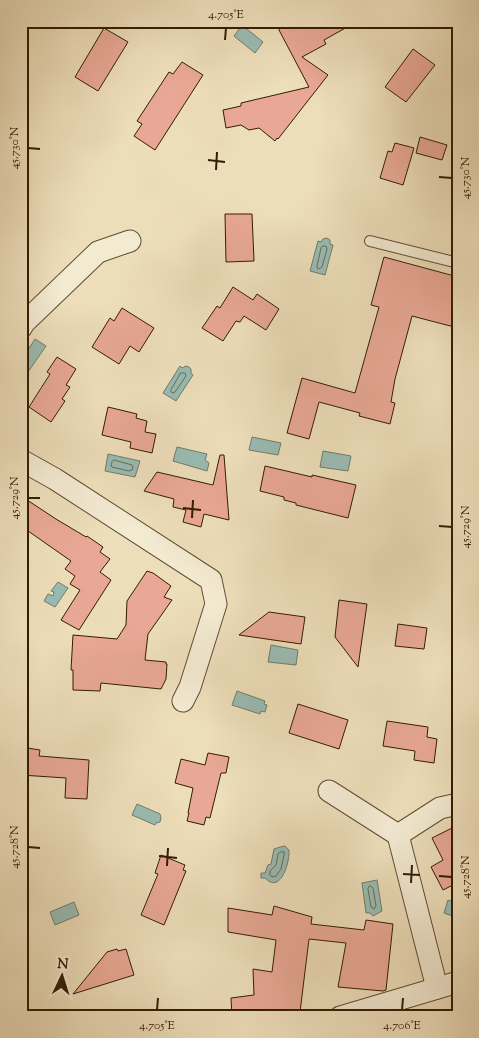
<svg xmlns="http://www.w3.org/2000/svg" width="479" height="1038" font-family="'Sorts Mill Goudy',serif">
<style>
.water{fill:#99bcb3;stroke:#707c6c}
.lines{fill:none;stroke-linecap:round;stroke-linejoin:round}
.shore{stroke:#666c5a;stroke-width:1}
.building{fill:#e9a895;stroke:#331c02}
.lane-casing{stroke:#624c30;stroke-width:12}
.street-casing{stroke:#624c30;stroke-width:23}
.lane{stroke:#f3ead2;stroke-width:10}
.street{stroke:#f3ead2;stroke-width:21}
.ticks{fill:none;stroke:#331c02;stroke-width:2}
.neatline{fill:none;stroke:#331c02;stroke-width:2}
.ticks-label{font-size:12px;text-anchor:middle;fill:#331c02}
</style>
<rect width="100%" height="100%" fill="#eddeba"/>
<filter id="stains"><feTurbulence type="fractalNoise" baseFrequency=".004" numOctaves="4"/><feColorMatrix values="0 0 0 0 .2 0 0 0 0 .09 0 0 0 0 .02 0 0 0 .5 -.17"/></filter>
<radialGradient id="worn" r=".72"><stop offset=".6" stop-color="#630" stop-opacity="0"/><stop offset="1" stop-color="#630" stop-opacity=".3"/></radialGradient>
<g class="water">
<polygon points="242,25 263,42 255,53 234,36"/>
<polygon points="327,238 330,240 330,244 333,245 325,275 310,271 318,241 321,242 323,239"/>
<polygon points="35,339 46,346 28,372 21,368 21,361"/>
<polygon points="180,366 182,368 186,366 189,367 191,369 191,373 193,375 176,401 163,393"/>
<polygon points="252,437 281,443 278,455 249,450"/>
<polygon points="177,447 207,454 205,460 209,463 207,471 173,461"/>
<polygon points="323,451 351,456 348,471 320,467"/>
<polygon points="108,454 140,461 135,477 105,471"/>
<polygon points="58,582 68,588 55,607 44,601 48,594 53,596 54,592 51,591"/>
<polygon points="271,645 298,650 296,665 268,662"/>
<polygon points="237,691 265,701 264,704 267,705 265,712 261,711 260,714 232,705"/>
<polygon points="137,804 160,814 161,818 160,822 156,823 155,825 132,815"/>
<path d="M285,846l4,4c1,11 -8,45 -24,28h-4v-5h4l3,-8 3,-1 3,-15 6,-2z"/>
<polygon points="377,880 382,911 373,916 370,913 366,913 362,883"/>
<polygon points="448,900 458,904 458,918 444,913"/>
<polygon points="74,902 79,915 55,925 50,912"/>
</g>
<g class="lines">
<g class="shore">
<polygon points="323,246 326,246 327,249 322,267 319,269 317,268 317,266 321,248"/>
<polygon points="181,373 185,373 186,376 175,392 173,393 171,392 171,390"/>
<polygon points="114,460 132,465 133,467 132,470 129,471 112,467 111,466 112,462"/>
<polygon points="281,852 284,852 284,855 281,869 276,876 272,877 270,875 270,871 276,865 278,854"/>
<polygon points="370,886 372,887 373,888 376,906 374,909 371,907 368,889"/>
</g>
</g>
<g class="building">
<polygon points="283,21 358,21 324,40 326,44 302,57 328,75 278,139 277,138 275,141 259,128 249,130 241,125 226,128 223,110 241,106 241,103 309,87 279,30"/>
<polygon points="104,28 128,42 98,91 75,77"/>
<polygon points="413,49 435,65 406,102 385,87"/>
<polygon points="182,62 203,75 155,150 134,136 142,124 137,121 169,72 173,74"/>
<polygon points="420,137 447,145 442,160 416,153"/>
<polygon points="395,143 414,148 403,185 380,178 388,151 392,152"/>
<polygon points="225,214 252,214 254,261 226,262"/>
<polygon points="384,257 458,277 458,328 412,316 395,379 391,402 395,403 390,424 359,416 360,413 319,402 309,439 287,433 302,378 355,393 379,307 371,305"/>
<polygon points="233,287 253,300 257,294 279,309 266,330 244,316 240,322 236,321 223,341 202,328 217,306 220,308"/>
<polygon points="122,308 154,328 139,352 130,346 119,364 92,347 110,318 114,321"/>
<polygon points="57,357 76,369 66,385 70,387 62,399 65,401 51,422 29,407 50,374 47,372"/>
<polygon points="108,407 137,414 136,418 147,421 145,432 156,434 152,453 130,448 131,442 102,435"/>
<polygon points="220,455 224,455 229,520 204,514 201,527 183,522 186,510 173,507 174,499 144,491 157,472 213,485"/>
<polygon points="265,466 312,477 312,475 356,485 348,518 296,505 296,503 284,500 284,497 260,491"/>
<polygon points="21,496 56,519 86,537 87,536 103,547 100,552 110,559 100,572 111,580 79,630 61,620 80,590 70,584 75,576 65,569 71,561 21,526"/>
<polygon points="147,571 153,573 171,586 164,597 172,600 148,634 145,660 166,662 166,664 167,664 166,679 161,689 101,683 100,691 73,690 73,670 71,670 73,635 117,639 126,625 127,601"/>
<polygon points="339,600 367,604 358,667 335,637"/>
<polygon points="269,612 305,617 301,644 239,635"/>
<polygon points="398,624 427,628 424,649 395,646"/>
<polygon points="298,704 348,720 339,749 289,733"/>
<polygon points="387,721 428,727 427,737 437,739 434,763 414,760 415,751 383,746"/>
<polygon points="21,747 40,750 39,756 89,760 87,799 65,798 66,778 21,775"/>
<polygon points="208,753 229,757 226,773 221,773 210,818 206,817 204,825 187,821 189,813 188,813 193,788 175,783 181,759 205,765"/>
<polygon points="458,825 458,888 455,884 443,890 431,867 443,860 432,838"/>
<polygon points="161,855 185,865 183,870 186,871 164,925 141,915 158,874 155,873"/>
<polygon points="274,906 312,917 311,924 364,930 366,920 393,924 386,990 383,991 338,987 346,943 309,939 300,1012 288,1017 232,1017 231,998 254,995 253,969 272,972 276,940 228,932 228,908 272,915"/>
<polygon points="117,949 118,951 126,949 134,975 73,994 107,952"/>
</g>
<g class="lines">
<defs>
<polyline id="lane" points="370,241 458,263"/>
<g id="street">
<polyline points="21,328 24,323 98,252 130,241"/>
<polyline points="21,460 55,479 211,580 216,604 190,687 183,701"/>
<polyline points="329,791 398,835 437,988"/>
<polyline points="398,835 440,808 458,804"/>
<polyline points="340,1017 458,982"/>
</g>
</defs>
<use href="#lane" class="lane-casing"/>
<use href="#street" class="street-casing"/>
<use href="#lane" class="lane"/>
<use href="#street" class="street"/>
</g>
<path class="ticks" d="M225,40l1,-12M28,148l12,1M208,160l17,2M216,170l1,-18M439,177l13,1M28,498h12M183,508l18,2M192,518l1,-18M439,526l13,1M28,847l12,1M159,856l18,2M167,866l1,-18M403,874l17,1M439,876l13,1M411,883l1,-18M157,1010l1,-12M402,1010l1,-12"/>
<rect width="479" height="1038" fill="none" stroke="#eddeba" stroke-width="55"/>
<g transform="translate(62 976) rotate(4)" stroke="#f3ead2" stroke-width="4" paint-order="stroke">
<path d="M0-4L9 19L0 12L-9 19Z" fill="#331c02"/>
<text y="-8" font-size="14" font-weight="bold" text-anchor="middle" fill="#331c02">N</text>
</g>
<rect x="28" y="28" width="424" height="982" class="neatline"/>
<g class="ticks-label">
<text x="226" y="18">4.705°E</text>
<text transform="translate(14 148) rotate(-90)" y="4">45.730°N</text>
<text transform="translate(465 178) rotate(-90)" y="4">45.730°N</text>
<text transform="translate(14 498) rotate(-90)" y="4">45.729°N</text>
<text transform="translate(465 527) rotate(-90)" y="4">45.729°N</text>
<text transform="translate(14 847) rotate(-90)" y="4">45.728°N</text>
<text transform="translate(465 877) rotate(-90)" y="4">45.728°N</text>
<text x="157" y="1029">4.705°E</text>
<text x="402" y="1029">4.706°E</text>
</g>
<rect width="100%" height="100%" filter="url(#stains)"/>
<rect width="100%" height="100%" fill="url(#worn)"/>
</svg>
